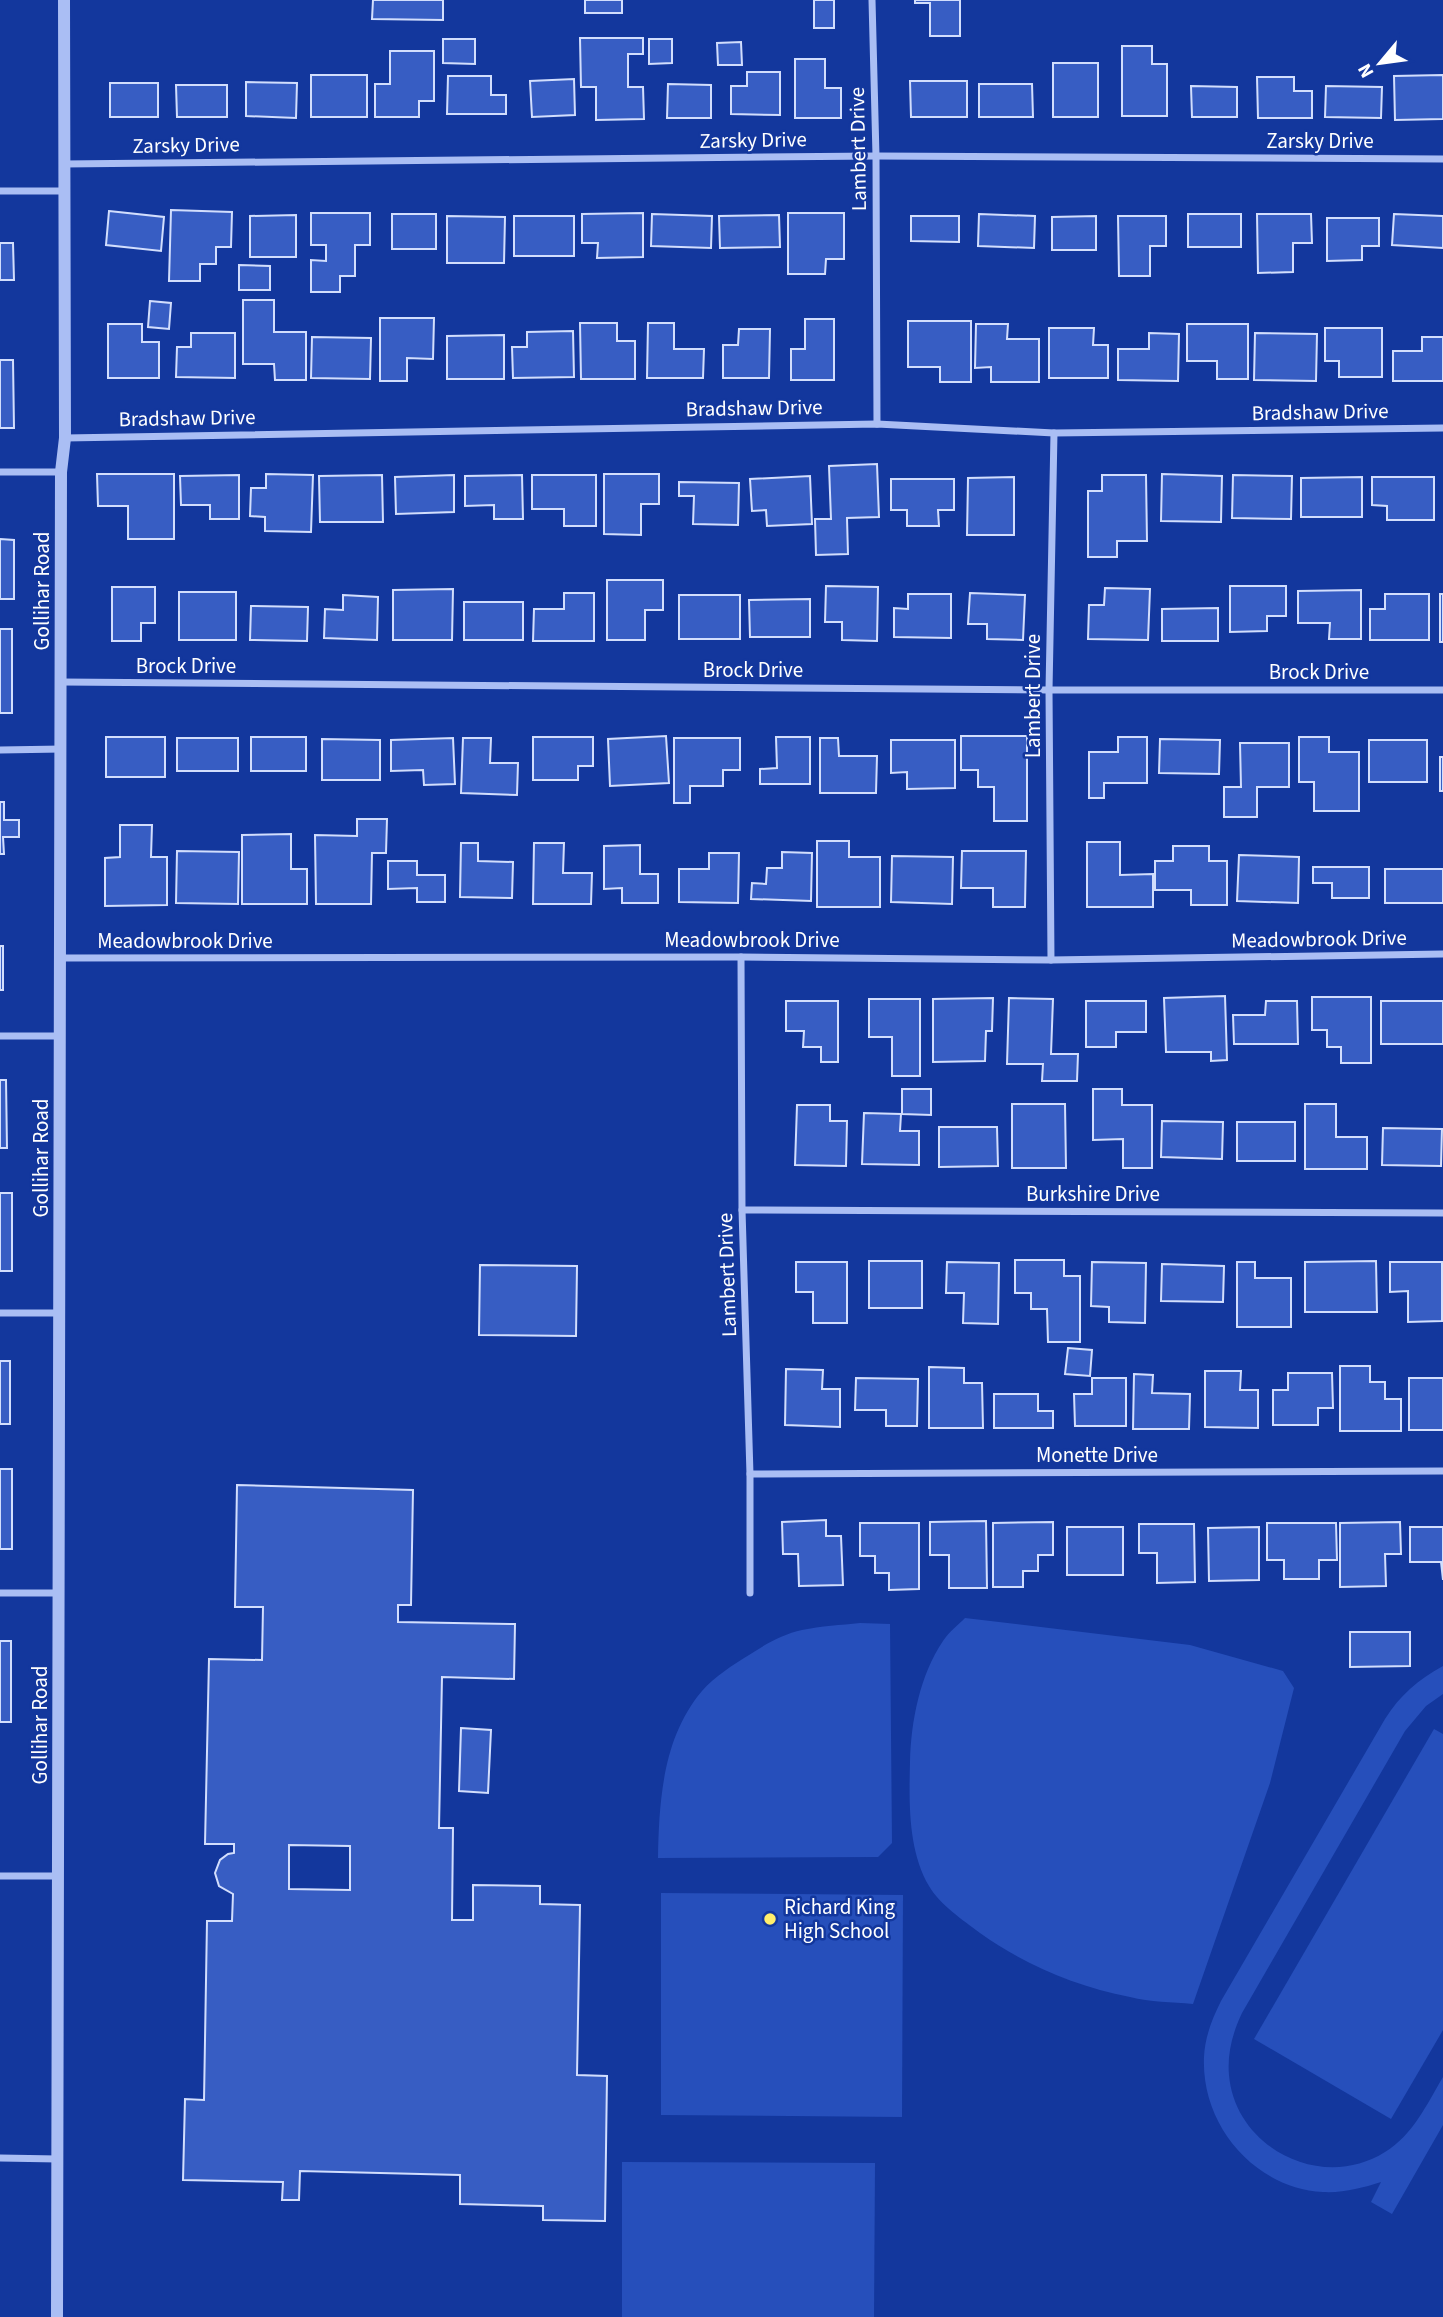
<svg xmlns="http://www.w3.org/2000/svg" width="1443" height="2317" font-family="'Source Sans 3',sans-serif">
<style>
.green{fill:#264fbb}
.building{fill:#375dc3;stroke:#d2defd;stroke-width:2;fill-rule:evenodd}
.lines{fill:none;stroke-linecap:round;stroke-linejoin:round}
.minor{stroke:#aabef4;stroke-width:7}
.tertiary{stroke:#aabef4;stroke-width:12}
.poi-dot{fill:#ffee6c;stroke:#13379d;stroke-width:2.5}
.labels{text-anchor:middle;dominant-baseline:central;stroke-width:5;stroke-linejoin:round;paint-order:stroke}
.street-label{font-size:21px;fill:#fff;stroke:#13379d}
.poi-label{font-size:21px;fill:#fff;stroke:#13379d;text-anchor:start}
</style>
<rect width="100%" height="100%" fill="#13379d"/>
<g class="green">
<path d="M965,1618l225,27 93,26 11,17 -24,95 -77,221c-21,-2 -43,-2 -63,-7 -55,-11 -105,-32 -150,-64 -17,-13 -40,-28 -51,-47 -21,-36 -20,-83 -19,-124 1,-41 10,-87 33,-121 6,-9 15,-16 22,-23z"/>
<path d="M860,1623l30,1 2,219 -14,14 -220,1c1,-58 5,-121 44,-167 13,-15 31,-26 47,-36 15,-10 34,-21 53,-25 19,-4 39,-5 58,-7z"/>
<path d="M1443,1666v28l-17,12 -21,25 -163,282c-9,19 -15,40 -13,62 6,73 93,117 156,77 28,-17 42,-48 58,-75v48l-51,89 -21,-12 10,-20c-19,6 -37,11 -58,10 -69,-4 -122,-67 -119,-135 1,-20 8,-38 17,-56l164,-282c15,-24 33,-39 58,-53z"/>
<polygon points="1434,1729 1443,1734 1443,2030 1391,2119 1254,2039"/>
<polygon points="661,1893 903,1895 902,2117 661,2115"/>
<polygon points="622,2162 875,2163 874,2317 622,2317"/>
</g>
<g class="building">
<polygon points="373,0 443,0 443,20 372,19"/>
<rect x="585" y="0" width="37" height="13"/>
<rect x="814" y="0" width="20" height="28"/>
<polygon points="915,0 960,0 960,36 930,36 930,3 915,3"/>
<polygon points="580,38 643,38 643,54 628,54 628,87 643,87 644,119 596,120 596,87 581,87"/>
<polygon points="443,39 475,39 475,64 443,63"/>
<polygon points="649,39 672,39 672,63 649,64"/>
<polygon points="741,42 742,65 718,65 717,43"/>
<polygon points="1122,46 1152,46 1152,64 1167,64 1167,116 1122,116"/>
<polygon points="390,51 434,51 434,101 419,101 419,117 375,117 375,84 390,84"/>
<polygon points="795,59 825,59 825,88 841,88 841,118 795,118"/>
<rect x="1053" y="63" width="45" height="54"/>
<polygon points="747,72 780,72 780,115 731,114 731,86 747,86"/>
<rect x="311" y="75" width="56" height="42"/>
<polygon points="1443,75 1443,119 1395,120 1394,76"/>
<polygon points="448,76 491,76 491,95 506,95 506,114 447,114"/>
<polygon points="1257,77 1294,77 1294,91 1312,91 1312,118 1258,118"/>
<polygon points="574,79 575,115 532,117 530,81"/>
<polygon points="910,81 967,81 967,117 911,117"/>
<polygon points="246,82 297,83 296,118 246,116"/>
<rect x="110" y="83" width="48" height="34"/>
<polygon points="668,84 711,85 711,118 667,118"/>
<polygon points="979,84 1032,84 1033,117 979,117"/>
<polygon points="176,85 227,85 227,117 177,117"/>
<polygon points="1191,86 1237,87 1237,117 1192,117"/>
<polygon points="1326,86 1382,87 1381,118 1325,117"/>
<polygon points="171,210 232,212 231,247 216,247 216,264 200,264 200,281 169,281"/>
<polygon points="109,211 164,217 161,251 106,245"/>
<polygon points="311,213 370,213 370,245 355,245 355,276 340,276 340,292 311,292 311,260 326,261 326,245 311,245"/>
<polygon points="643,213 643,257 597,258 598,243 582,243 582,214"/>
<polygon points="788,213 844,213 844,259 826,259 825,274 788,274"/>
<rect x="392" y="214" width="44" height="35"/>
<polygon points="652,214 712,216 711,248 651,246"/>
<polygon points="979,214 1035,216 1034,248 978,246"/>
<rect x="1188" y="214" width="53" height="33"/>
<polygon points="1257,214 1311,214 1312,243 1293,243 1293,272 1258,273"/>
<polygon points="1394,214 1443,216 1443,248 1392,245"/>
<polygon points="296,215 296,257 250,257 250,216"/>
<polygon points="779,215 780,247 720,248 719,216"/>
<polygon points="447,216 505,217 504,263 447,263"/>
<rect x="514" y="216" width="60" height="40"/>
<polygon points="911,216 959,216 959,242 911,241"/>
<polygon points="1096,216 1096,250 1052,250 1052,217"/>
<polygon points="1118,216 1166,216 1166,246 1150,246 1150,276 1119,276"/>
<polygon points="1327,218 1379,218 1379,246 1362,246 1362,260 1327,261"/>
<polygon points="0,243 13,243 14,280 0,280"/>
<polygon points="239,265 270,266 270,290 239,290"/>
<polygon points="243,300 274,300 274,332 306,332 306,380 275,380 274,364 243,364"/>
<polygon points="150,301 171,303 169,329 148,327"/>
<polygon points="380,318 434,318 433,359 407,358 407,381 380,381"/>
<polygon points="805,319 834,319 834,380 791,380 791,349 805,349"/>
<polygon points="908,321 971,321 971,382 940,382 940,367 908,367"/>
<polygon points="580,323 617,323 617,341 635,341 635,379 581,379"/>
<polygon points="648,323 674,323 674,349 704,349 703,378 647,378"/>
<polygon points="108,324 142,324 142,342 159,342 159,378 108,378"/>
<polygon points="976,324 1008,324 1007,339 1039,339 1039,382 991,382 991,367 975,368"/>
<polygon points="1187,324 1248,324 1248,379 1217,379 1217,361 1187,361"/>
<polygon points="1049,328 1094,328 1093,345 1108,345 1108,378 1049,378"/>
<polygon points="1325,328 1382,328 1382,377 1339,377 1339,361 1325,361"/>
<polygon points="739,329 770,329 769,378 723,378 723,345 738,345"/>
<polygon points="573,331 574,377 513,378 512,347 527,347 527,332"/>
<polygon points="191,333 235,333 235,378 176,377 177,347 191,347"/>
<polygon points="1149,333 1179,334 1178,381 1118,380 1118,349 1149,349"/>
<polygon points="1255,333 1317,334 1316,381 1254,380"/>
<polygon points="504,335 504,379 447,379 447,336"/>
<polygon points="312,337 371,338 370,379 311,378"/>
<polygon points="1422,337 1443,337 1443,381 1393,381 1393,351 1422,351"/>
<polygon points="0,360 13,360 14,428 0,428"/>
<polygon points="877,464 879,517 847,518 848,554 816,555 815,519 831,519 829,466"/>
<polygon points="97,474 174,474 174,539 128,539 128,506 98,506"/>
<polygon points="266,474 313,475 311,532 265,531 265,517 250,516 251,488 266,488"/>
<polygon points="604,474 659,474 659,504 641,504 641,535 604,534"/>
<polygon points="1162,474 1222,476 1221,522 1161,521"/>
<polygon points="239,475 239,519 210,519 210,505 181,505 180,476"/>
<polygon points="382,475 383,522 320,522 319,476"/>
<polygon points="454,475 454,512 396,514 395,477"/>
<polygon points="522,475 523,519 494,519 494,505 465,506 465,476"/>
<polygon points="532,475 596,475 596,526 564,526 564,509 532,509"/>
<polygon points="1102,475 1146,475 1147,541 1117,541 1117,557 1088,557 1088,491 1102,491"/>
<polygon points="1233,475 1292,476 1291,519 1232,518"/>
<polygon points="810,476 812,524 767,526 766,510 752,511 750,479"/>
<polygon points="1014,477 1014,535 967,535 968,478"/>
<polygon points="1362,477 1362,517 1301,517 1301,478"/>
<polygon points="1372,477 1434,477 1434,520 1387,520 1387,506 1372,505"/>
<polygon points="891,479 954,479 954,510 938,510 939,526 907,526 907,510 891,510"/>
<polygon points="679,482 739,483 738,525 693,524 694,496 679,496"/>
<polygon points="0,539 14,540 14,599 0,599"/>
<polygon points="607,580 663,580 663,610 645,610 645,640 607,640"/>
<polygon points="826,586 878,587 877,641 842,640 842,622 825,622"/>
<polygon points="1230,586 1286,586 1286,616 1267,616 1267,631 1230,632"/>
<polygon points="112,587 155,587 155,623 141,623 141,641 112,641"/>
<polygon points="1105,588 1150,589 1148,640 1088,639 1089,605 1104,605"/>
<polygon points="453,589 452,640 393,640 393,590"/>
<polygon points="1361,590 1361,639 1329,639 1330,623 1298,623 1298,591"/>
<rect x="179" y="592" width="57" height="48"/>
<polygon points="564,593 594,593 594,641 533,641 534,609 564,609"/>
<polygon points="970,593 1025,595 1023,640 987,639 987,624 968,624"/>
<polygon points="908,594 951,594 951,638 894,637 894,608 908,609"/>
<polygon points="1385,594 1429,594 1429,640 1370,640 1370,609 1385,609"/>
<rect x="1440" y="594" width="3" height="48"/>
<polygon points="343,595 378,597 377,640 324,638 325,609 343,610"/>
<rect x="679" y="595" width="61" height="44"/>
<polygon points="810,599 810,637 750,637 749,600"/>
<rect x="464" y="602" width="59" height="38"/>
<polygon points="251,606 308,607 307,641 250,640"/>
<polygon points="1218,608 1218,641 1162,641 1162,609"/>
<rect x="0" y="629" width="12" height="84"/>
<polygon points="666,736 669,783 610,786 608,739"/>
<polygon points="961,736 1027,736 1027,821 994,821 994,787 978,787 978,770 961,770"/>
<rect x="106" y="737" width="59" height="40"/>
<rect x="251" y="737" width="55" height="34"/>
<polygon points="533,737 593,737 593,766 578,766 578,780 533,780"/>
<polygon points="776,737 810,737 810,784 760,784 760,769 777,768"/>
<polygon points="1118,737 1147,737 1147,783 1104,783 1104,798 1089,798 1089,752 1118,752"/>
<polygon points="1299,737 1329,737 1329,752 1359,752 1359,811 1314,811 1314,782 1299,782"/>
<rect x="177" y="738" width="61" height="33"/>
<polygon points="453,738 455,784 424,785 423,770 391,771 391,740"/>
<polygon points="463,738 491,738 490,763 518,763 517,795 461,793"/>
<polygon points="674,738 740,738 740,770 723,770 723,786 690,786 690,803 674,803"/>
<polygon points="820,738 838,738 839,756 877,756 876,793 820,793"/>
<polygon points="322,739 380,740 380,780 322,780"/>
<polygon points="1160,739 1220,740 1219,774 1159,773"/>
<polygon points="891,740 955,740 955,788 907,789 907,772 891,773"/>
<rect x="1369" y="740" width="58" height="42"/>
<polygon points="1240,743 1289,743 1289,787 1257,787 1257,817 1224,817 1224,787 1241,787"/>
<rect x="1440" y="757" width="3" height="34"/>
<polygon points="0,802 4,802 4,820 19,820 19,837 3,837 4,854 0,854"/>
<polygon points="357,819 387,819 386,853 372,853 371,904 316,904 315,835 357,836"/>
<polygon points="120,825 152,825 151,857 167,857 167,905 105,906 105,858 120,857"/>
<polygon points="291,834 291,869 307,869 307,904 242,904 242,835"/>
<polygon points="817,841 849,841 849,857 880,857 880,907 817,907"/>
<polygon points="1087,842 1120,842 1120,875 1153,874 1153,907 1087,907"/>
<polygon points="461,843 478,843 478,861 513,862 512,898 460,897"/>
<polygon points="534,843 564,843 563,873 592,873 591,904 533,904"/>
<polygon points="640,845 640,874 658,874 658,903 622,903 622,888 604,889 604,846"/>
<polygon points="1173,846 1209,846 1209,861 1227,861 1227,905 1191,905 1191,890 1155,890 1155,861 1173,861"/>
<polygon points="177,851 239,852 238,904 176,903"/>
<polygon points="962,851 1026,851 1025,907 993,907 993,888 961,888"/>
<polygon points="782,852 812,853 811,901 751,899 752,883 766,884 767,868 782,868"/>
<polygon points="709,853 739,853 738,903 679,902 679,869 709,869"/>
<polygon points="1239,855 1299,857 1298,903 1237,901"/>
<polygon points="892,856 953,857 952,904 891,902"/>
<polygon points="388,861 417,861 417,875 445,875 445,902 417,902 417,888 388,889"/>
<polygon points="1313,867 1369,867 1369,898 1332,898 1332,883 1313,883"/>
<rect x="1385" y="869" width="58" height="34"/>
<rect x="0" y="946" width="3" height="44"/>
<polygon points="1225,996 1227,1060 1211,1061 1211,1052 1166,1052 1164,998"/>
<polygon points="1312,997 1371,997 1371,1063 1341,1063 1341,1047 1327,1047 1327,1030 1312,1030"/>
<polygon points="993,998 992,1031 986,1031 985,1061 933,1062 933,999"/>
<polygon points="1009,998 1053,999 1051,1054 1078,1054 1077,1081 1042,1081 1043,1064 1007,1064"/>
<polygon points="869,999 920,999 920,1076 892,1076 892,1037 869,1037"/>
<polygon points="786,1001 838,1001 838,1062 821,1062 821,1047 803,1047 804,1031 786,1031"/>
<polygon points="1086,1001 1146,1001 1146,1032 1116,1032 1116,1047 1086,1047"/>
<polygon points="1266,1001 1297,1001 1298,1044 1234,1044 1233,1015 1265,1015"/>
<rect x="1381" y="1001" width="62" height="43"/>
<polygon points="0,1080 6,1080 7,1148 0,1148"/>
<polygon points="902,1089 931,1089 931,1115 902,1114"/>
<polygon points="1093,1089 1122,1089 1122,1105 1152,1105 1152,1168 1123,1168 1123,1139 1093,1140"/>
<polygon points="1012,1104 1065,1104 1066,1168 1012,1168"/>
<polygon points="1305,1104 1336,1104 1336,1137 1367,1137 1367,1169 1305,1169"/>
<polygon points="797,1105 830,1105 830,1121 847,1121 846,1166 795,1165"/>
<polygon points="864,1113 901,1114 900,1131 919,1131 919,1165 862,1164"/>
<polygon points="1162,1121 1223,1122 1222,1159 1161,1157"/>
<rect x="1237" y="1122" width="58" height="39"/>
<polygon points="939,1127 997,1127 998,1166 939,1167"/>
<polygon points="1383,1128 1442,1129 1441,1166 1382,1165"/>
<rect x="0" y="1193" width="12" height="78"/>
<polygon points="1015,1260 1064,1260 1064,1276 1080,1276 1080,1342 1048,1342 1047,1309 1031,1309 1031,1293 1015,1293"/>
<rect x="869" y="1261" width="53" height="47"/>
<polygon points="1376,1261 1377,1312 1305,1312 1305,1262"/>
<polygon points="796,1262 847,1262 847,1323 813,1323 813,1292 796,1292"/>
<polygon points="947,1262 999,1263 998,1324 963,1323 964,1293 946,1293"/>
<polygon points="1092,1262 1146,1263 1145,1323 1109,1322 1109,1307 1091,1306"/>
<polygon points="1237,1262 1255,1262 1255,1278 1291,1278 1291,1327 1237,1327"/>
<polygon points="1390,1262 1442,1262 1442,1321 1408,1322 1408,1291 1390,1292"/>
<polygon points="1162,1264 1224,1266 1223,1302 1161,1301"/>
<polygon points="480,1265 577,1266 576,1336 479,1335"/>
<polygon points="1068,1348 1092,1350 1090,1376 1065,1374"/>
<rect x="0" y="1361" width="10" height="63"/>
<polygon points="1340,1366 1370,1366 1370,1382 1385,1382 1385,1399 1401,1399 1401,1431 1340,1431"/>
<polygon points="929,1367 964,1368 964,1383 982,1383 983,1428 929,1428"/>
<polygon points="786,1369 823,1370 822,1389 840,1389 840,1427 785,1425"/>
<polygon points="1205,1371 1241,1371 1240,1390 1258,1390 1258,1428 1205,1427"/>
<polygon points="1288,1373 1332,1373 1333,1408 1318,1408 1318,1425 1273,1425 1273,1390 1288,1390"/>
<polygon points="1134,1374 1153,1375 1152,1393 1190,1394 1189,1429 1133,1429"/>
<polygon points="856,1378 918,1379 917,1426 886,1426 886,1410 855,1410"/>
<polygon points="1092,1378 1126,1378 1126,1426 1075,1426 1074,1394 1092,1394"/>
<rect x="1409" y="1378" width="34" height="52"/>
<polygon points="994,1394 1038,1394 1038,1411 1053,1411 1053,1428 994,1428"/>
<rect x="0" y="1469" width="12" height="80"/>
<path d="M237,1485l176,5 -2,115h-13v17l117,2 -1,55 -72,-2 -3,151h14l-1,92h21v-35l67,1v18l40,1 -3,170 30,1 -2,145 -62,-1v-14l-83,-2v-29l-160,-4 -1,29h-17l1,-18 -100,-2 2,-81 19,1 3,-179h25l1,-27 -14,-8 -4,-13 5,-13 8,-6 6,-1v-9h-29l4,-185 53,1 1,-53h-28zM289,1845l61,1v44l-61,-1z"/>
<polygon points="826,1520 826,1536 841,1536 843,1585 799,1586 798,1554 783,1554 782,1522"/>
<polygon points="986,1521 987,1588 949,1588 949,1555 930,1555 930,1522"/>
<polygon points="1053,1522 1053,1555 1038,1555 1038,1571 1023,1571 1023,1587 993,1587 993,1523"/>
<polygon points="1400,1522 1401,1554 1385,1554 1386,1586 1340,1587 1340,1523"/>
<polygon points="860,1523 919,1523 919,1589 889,1590 889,1573 875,1573 875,1556 860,1556"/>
<polygon points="1267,1523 1336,1523 1337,1560 1319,1560 1319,1579 1284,1579 1284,1560 1267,1560"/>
<polygon points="1139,1524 1194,1524 1195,1582 1157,1583 1157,1553 1139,1553"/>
<rect x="1067" y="1527" width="56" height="48"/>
<polygon points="1259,1527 1259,1580 1209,1581 1208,1528"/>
<polygon points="1410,1527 1443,1527 1443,1580 1441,1562 1410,1562"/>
<polygon points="1350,1632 1410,1632 1410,1666 1350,1667"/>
<rect x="0" y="1641" width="11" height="81"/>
<polygon points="461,1728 491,1730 488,1793 459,1791"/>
</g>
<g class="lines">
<g class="minor">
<polyline points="872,0 876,156 877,424"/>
<polyline points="64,164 876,156 1443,159"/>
<polyline points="0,191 63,191"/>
<polyline points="65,438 877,424 1054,433 1443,428"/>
<polyline points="0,472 61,472"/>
<polyline points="62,682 1049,690 1443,690"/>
<polyline points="0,750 62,749"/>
<polyline points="741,957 742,1210 750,1474 750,1593"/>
<polyline points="61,958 741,957 1051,960 1443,954"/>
<polyline points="1051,960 1049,690 1054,433"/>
<polyline points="0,1036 61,1036"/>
<polyline points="742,1210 1443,1213"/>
<polyline points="0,1313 60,1313"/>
<polyline points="750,1474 1443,1471"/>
<polyline points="0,1593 59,1593"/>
<polyline points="0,1876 58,1876"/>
<polyline points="0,2158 58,2159"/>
</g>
<polyline class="tertiary" points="57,2317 61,472 65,438 64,0"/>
</g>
<circle class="poi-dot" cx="770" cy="1919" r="7"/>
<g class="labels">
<g class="street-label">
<text transform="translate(753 140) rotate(-1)">Zarsky Drive</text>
<text x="1320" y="141">Zarsky Drive</text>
<text transform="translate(186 145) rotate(-1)">Zarsky Drive</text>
<text transform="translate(858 149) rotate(-91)">Lambert Drive</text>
<text transform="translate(754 408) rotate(-1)">Bradshaw Drive</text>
<text transform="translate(1320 412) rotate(-1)">Bradshaw Drive</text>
<text transform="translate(187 418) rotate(-1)">Bradshaw Drive</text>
<text transform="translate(42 591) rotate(-90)">Gollihar Road</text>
<text x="186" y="666">Brock Drive</text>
<text x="753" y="670">Brock Drive</text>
<text x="1319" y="672">Brock Drive</text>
<text transform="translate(1033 696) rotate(-90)">Lambert Drive</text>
<text transform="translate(1319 939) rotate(-1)">Meadowbrook Drive</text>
<text x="752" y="940">Meadowbrook Drive</text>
<text x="185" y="941">Meadowbrook Drive</text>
<text transform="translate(41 1158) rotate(-90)">Gollihar Road</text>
<text x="1093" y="1194">Burkshire Drive</text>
<text transform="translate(727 1275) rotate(-92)">Lambert Drive</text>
<text x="1097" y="1455">Monette Drive</text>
<text transform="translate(40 1725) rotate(-90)">Gollihar Road</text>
</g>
<g class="poi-label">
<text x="784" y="1907">Richard King<tspan x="784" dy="24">High School</tspan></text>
</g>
</g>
<g transform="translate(1380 63) rotate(241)" stroke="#13379d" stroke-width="5" paint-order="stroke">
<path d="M0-5L12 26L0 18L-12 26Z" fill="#ffffff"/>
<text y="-10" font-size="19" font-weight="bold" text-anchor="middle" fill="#ffffff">N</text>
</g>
</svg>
